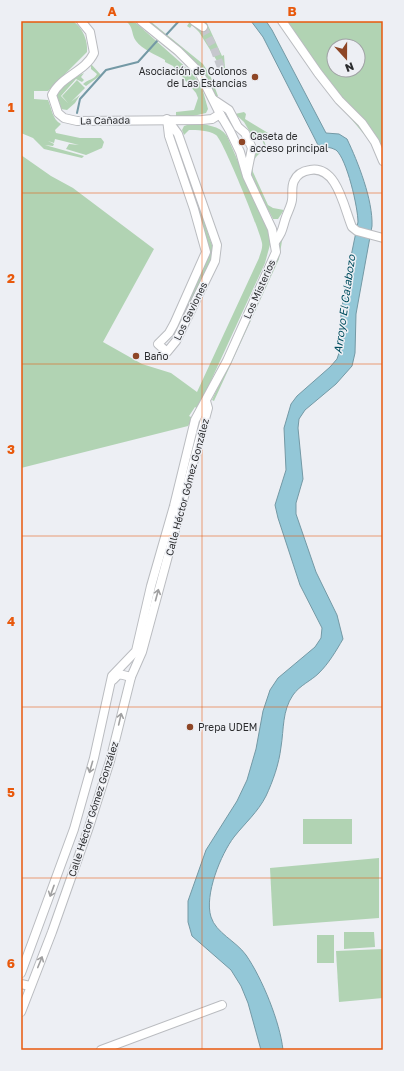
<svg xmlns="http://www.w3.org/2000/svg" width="404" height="1071" font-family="'Golos Text',sans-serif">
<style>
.green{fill:#b1d3b3;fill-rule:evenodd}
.water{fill:#93c7d7;stroke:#7499a5}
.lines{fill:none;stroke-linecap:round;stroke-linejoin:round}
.stream{stroke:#7499a5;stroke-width:2}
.street-tunnel{stroke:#c6c8cd;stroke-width:8;stroke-dasharray:8 4;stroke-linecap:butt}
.street-casing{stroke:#babcc0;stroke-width:10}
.street{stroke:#fff;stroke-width:8}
.oneway{stroke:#a0a0a1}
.grid{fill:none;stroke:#e8590c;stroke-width:1;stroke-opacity:0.55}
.poi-dot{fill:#8e4626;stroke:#edeff4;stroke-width:1.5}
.labels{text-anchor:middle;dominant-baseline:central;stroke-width:3;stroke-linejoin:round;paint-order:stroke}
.poi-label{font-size:10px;fill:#2c2d2f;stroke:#edeff4;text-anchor:start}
.street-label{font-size:10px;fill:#2c2d2f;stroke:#edeff4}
.water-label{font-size:11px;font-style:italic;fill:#004e5f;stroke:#edeff4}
.neatline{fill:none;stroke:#e8590c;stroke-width:1.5}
.grid-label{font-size:13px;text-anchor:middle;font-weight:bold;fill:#e8590c}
</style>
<rect width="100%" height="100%" fill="#edeff4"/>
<g class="green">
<path d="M21,21h52c10,7 15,20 14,31l-39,39h-14v8l14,1c4,9 4,19 13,24l-6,6 1,3 24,5h21l3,4 -2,6 -16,7 -20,-6 3,-5 10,1 -24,-6 -1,4 -6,-2 6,3 -1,2 -8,-1 39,11 -2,2 -38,-9 -11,-11 -12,-5z"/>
<path d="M126,21l10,2 53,47 12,14 7,25 -2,4 -13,3h-17v-4l18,-2 4,-12 -2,-5 -23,-27 -8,-4v-2c-9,-5 -23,-11 -29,-19 -5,-7 -2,-13 -10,-20z"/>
<polygon points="145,21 150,21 203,64 210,75 218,96 215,96 205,74 194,61"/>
<polygon points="185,21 206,21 222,56 224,55 225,68 222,69 199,32 192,25 190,28 187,26 189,23"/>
<path d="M279,21h104v136l-56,-67zM334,46h24v24h-24z"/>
<path d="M91,64l10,11 -15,11 -3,-2c5,-5 11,-4 14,-10l-6,-5z"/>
<path d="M84,73l-3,4 3,3 -2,2 -6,-3 -15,17 7,7 -6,-7 15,-16 8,8 -14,14 9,-7 -5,8 -8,7 -6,-1 -6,-10c6,-13 16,-20 29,-26z"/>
<path d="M244,112l2,2 -1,5 23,14 -6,2 5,14c-10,5 -16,11 -14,23l15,33 5,3 11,2 -6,9h-5l-1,-2c-10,-21 -38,-55 -7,-70l-4,-10 -7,2 -10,-17 -9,-8z"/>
<path d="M193,123c13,2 26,2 34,13l40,92 4,13 -6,22 -67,146 -3,-2 -6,9 4,2 -5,8 -167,42v-313l30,21 22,12 81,61 -51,93 39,22 29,9 26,19 62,-134c1,-4 4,-10 3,-15 -2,-12 -39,-103 -46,-108 -8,-5 -19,-5 -27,-5l-5,5 -2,-5 2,-4z"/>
<polygon points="176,138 214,251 213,258 175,337 172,335 178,325 210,251 196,204 172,139"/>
<polygon points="291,213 292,213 282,241 279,259 214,401 212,400 278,253 280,242"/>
<rect x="303" y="819" width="49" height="25"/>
<polygon points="379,858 379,918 273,926 270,868"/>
<polygon points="344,932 374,932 375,947 344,949"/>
<rect x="317" y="935" width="17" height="28"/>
<polygon points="383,949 383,998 339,1002 336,951"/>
</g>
<path class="water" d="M251,21h15l6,9 54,103 13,1 8,5c11,23 26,61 25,87l-16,88 -1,39 -3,13 -16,18 -31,26 -6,9 -1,9 5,51 -7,24v11l20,58 21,43 6,24c-7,12 -14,24 -24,34 -8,8 -19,12 -26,22 -11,16 -9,34 -12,52 -2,17 -8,34 -15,49 -8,16 -21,27 -32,41 -13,17 -30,58 -23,80 5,16 25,24 35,38 16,23 34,67 37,95h-22l-13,-47 -7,-17 -10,-16 -39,-34 -4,-14v-21l18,-51 31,-49 10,-21 9,-31 7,-38 7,-21 8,-12 37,-31 6,-9 1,-10 -22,-43 -22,-67 -3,-13 11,-35 -2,-42 7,-24 6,-8 33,-29 7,-8 3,-9 1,-35 5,-34 12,-59c0,-14 -11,-63 -22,-72 -5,-3 -12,-3 -18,-5l-55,-108z"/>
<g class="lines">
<g class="stream">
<polyline points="208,21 213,21"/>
<polyline points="166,35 179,21"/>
<polyline points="77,113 80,99 106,70 138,62 157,41"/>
</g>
<polyline class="street-tunnel" points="203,27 213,46 222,70"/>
<defs>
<g id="street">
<path d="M81,21l9,11 4,21c-9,19 -33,23 -42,42l6,18 6,5 13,3 125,-1 10,-1 8,-5"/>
<polyline points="141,21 178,51 199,72 222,118"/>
<polyline points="194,21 203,27"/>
<polyline points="282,21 318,73 339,100 362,123 375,142 383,161"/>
<polyline points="214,100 229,110 238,127 245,133 252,148 247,173"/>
<polygon points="167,119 178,134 217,245 215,261 176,341 167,352 158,344 169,333 174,324 206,252 194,209 169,136"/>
<path d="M275,242c7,-9 7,-12 10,-22 2,-7 6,-13 7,-20 1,-6 -1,-13 2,-19 3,-7 9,-10 16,-11 27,-5 34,38 42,57l5,4 26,7"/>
<polyline points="113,680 119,674 131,677"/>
<polyline points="21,973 74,829 94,758 112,676 136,651 151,586 174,506 195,420 227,361 276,252 272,229 247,176 240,152 230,131 220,114"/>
<polyline points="21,984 30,986"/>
<polyline points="21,1012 52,932 89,827 110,761 131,677 142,652 208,408 206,401"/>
<polyline points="101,1050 222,1005"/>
</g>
</defs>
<use href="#street" class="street-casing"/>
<use href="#street" class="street"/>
</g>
<defs><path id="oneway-shaft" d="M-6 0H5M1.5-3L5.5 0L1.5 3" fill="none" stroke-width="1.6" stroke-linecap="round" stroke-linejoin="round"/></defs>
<g class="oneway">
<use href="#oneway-shaft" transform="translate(157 595) rotate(-75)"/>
<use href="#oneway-shaft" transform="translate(120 719) rotate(-77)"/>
<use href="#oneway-shaft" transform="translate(91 767) rotate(106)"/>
<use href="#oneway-shaft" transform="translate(52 891) rotate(110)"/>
<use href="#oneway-shaft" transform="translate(40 962) rotate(-68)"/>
</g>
<path class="grid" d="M202,21v1029M21,193h362M21,364h362M21,536h362M21,707h362M21,878h362"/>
<g class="poi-dot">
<circle cx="255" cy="77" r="4"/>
<circle cx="242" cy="142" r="4"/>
<circle cx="136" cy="356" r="4"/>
<circle cx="190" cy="727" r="4"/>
</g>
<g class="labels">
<g class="poi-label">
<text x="247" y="71" text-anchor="end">Asociación de Colonos<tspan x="247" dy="12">de Las Estancias</tspan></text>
<text x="250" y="136">Caseta de<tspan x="250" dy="12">acceso principal</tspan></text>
<text x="144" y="356">Baño</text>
<text x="198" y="727">Prepa UDEM</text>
</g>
<g class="street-label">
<text transform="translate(105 120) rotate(-1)">La Cañada</text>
<text transform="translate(259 289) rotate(-66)">Los Misterios</text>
<text transform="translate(190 311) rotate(-64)">Los Gaviones</text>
<text transform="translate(187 487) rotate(-75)">Calle Héctor Gómez González</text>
<text transform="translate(93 809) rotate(-72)">Calle Héctor Gómez González</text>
</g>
<g class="water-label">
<text transform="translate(344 304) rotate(-82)">Arroyo El Calabozo</text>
</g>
</g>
<rect width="404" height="1071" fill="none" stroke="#edeff4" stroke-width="44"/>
<g transform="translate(346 58) rotate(159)"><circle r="19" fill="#edeff4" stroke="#a0a1a5"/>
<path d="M0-3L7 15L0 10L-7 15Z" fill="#8e4626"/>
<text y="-6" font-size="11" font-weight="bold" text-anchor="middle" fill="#2c2d2f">N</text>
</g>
<rect x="22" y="22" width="360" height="1027" class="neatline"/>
<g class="grid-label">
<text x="112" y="16">A</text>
<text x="292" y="16">B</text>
<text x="11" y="112">1</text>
<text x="11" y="283">2</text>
<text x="11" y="454">3</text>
<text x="11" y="626">4</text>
<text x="11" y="797">5</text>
<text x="11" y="968">6</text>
</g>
</svg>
